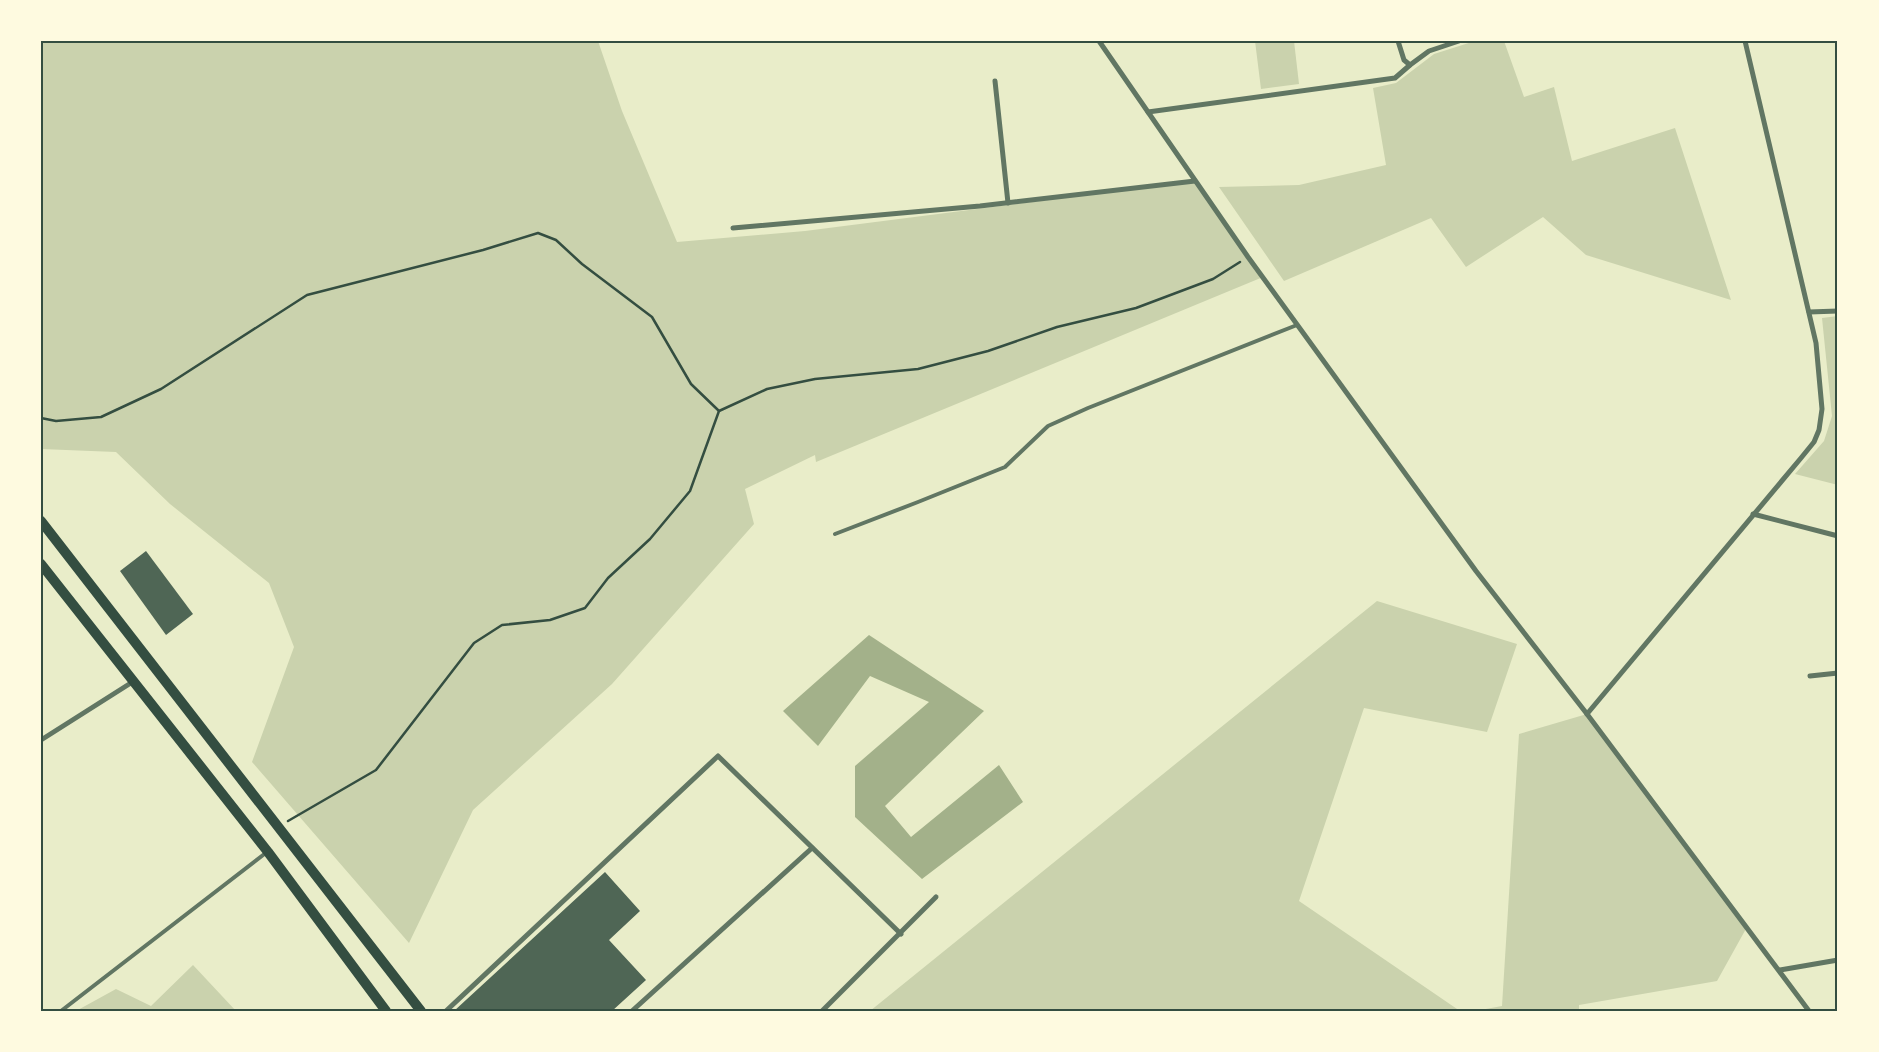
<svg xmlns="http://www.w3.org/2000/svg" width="1879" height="1052" font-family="'Roboto Condensed',sans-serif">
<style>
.green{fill:#cad2ad}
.water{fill:#a3b18a}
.building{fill:#4f6655}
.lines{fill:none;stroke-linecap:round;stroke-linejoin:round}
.path{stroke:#344e41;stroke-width:2.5}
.service{stroke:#617663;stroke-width:4}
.minor{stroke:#617663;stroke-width:5}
.secondary{stroke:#344e41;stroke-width:10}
.neatline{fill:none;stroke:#344e41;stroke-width:2}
</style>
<rect width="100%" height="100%" fill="#e9edc9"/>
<g class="green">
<polygon points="41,41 598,41 622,111 677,242 805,231 1195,181 1263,277 816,462 815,455 745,489 754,524 612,684 473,810 409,943 252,762 294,647 269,583 170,504 116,452 41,449"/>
<polygon points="1255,41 1294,41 1299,84 1261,89"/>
<polygon points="1475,41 1504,41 1524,97 1554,87 1572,161 1675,128 1731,300 1586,255 1543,217 1466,267 1431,218 1284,281 1219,187 1299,185 1386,165 1373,88 1396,83 1434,54"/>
<polygon points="1838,316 1838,485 1795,474 1824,441 1832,416 1822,318"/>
<polygon points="1377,601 1517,644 1487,732 1364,708 1299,901 1460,1011 870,1011"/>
<polygon points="1587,714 1747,927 1717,981 1579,1005 1579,1011 1475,1011 1502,1006 1519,734"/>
<polygon points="193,965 236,1011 76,1011 116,989 151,1006"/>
</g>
<polygon class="water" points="869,635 984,711 885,806 911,837 999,765 1023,802 922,879 855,817 855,766 929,702 870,676 818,746 783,711"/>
<g class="building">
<polygon points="146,551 193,614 166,635 120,571"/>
<polygon points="605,872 640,911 609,940 646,980 612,1011 454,1011"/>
</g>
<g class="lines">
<g class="path">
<polyline points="41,418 56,421 101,417 161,389 307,295 483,250 538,233 556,240 582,264 652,317 691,384 719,411"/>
<polyline points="288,821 376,770 474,643 502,625 550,620 585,608 608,578 650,539 690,491 719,411 767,389 815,379 918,369 988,351 1057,327 1136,308 1213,279 1240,262"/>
</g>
<g class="service">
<polyline points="835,534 918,502 1005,467 1048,426 1088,408 1297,325"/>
<polyline points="61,1011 267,852"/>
</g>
<g class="minor">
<polyline points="1099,41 1248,257 1476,571 1587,714 1809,1011"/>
<polyline points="1398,41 1404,60 1410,65"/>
<polyline points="995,81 1008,203"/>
<polyline points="1148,112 1395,78 1410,65 1429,51 1459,41"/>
<polyline points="733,228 980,206 1195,181"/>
<polyline points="1809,312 1838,311"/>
<polyline points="1753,514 1838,536"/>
<polyline points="1810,676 1838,673"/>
<polyline points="1587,714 1801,458 1814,442 1819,430 1822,409 1816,343 1745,41"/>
<polyline points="41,740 134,681"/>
<polyline points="1780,970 1838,960"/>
<polyline points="446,1011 718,756 901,934"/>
<polyline points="632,1011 812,848"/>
<polyline points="822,1011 936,897"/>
</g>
<g class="secondary">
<polyline points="41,521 421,1011"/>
<polyline points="41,564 268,852 386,1011"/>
</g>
</g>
<rect width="1879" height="1052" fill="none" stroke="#fefae0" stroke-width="85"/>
<rect x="42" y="42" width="1794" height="968" class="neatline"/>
</svg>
